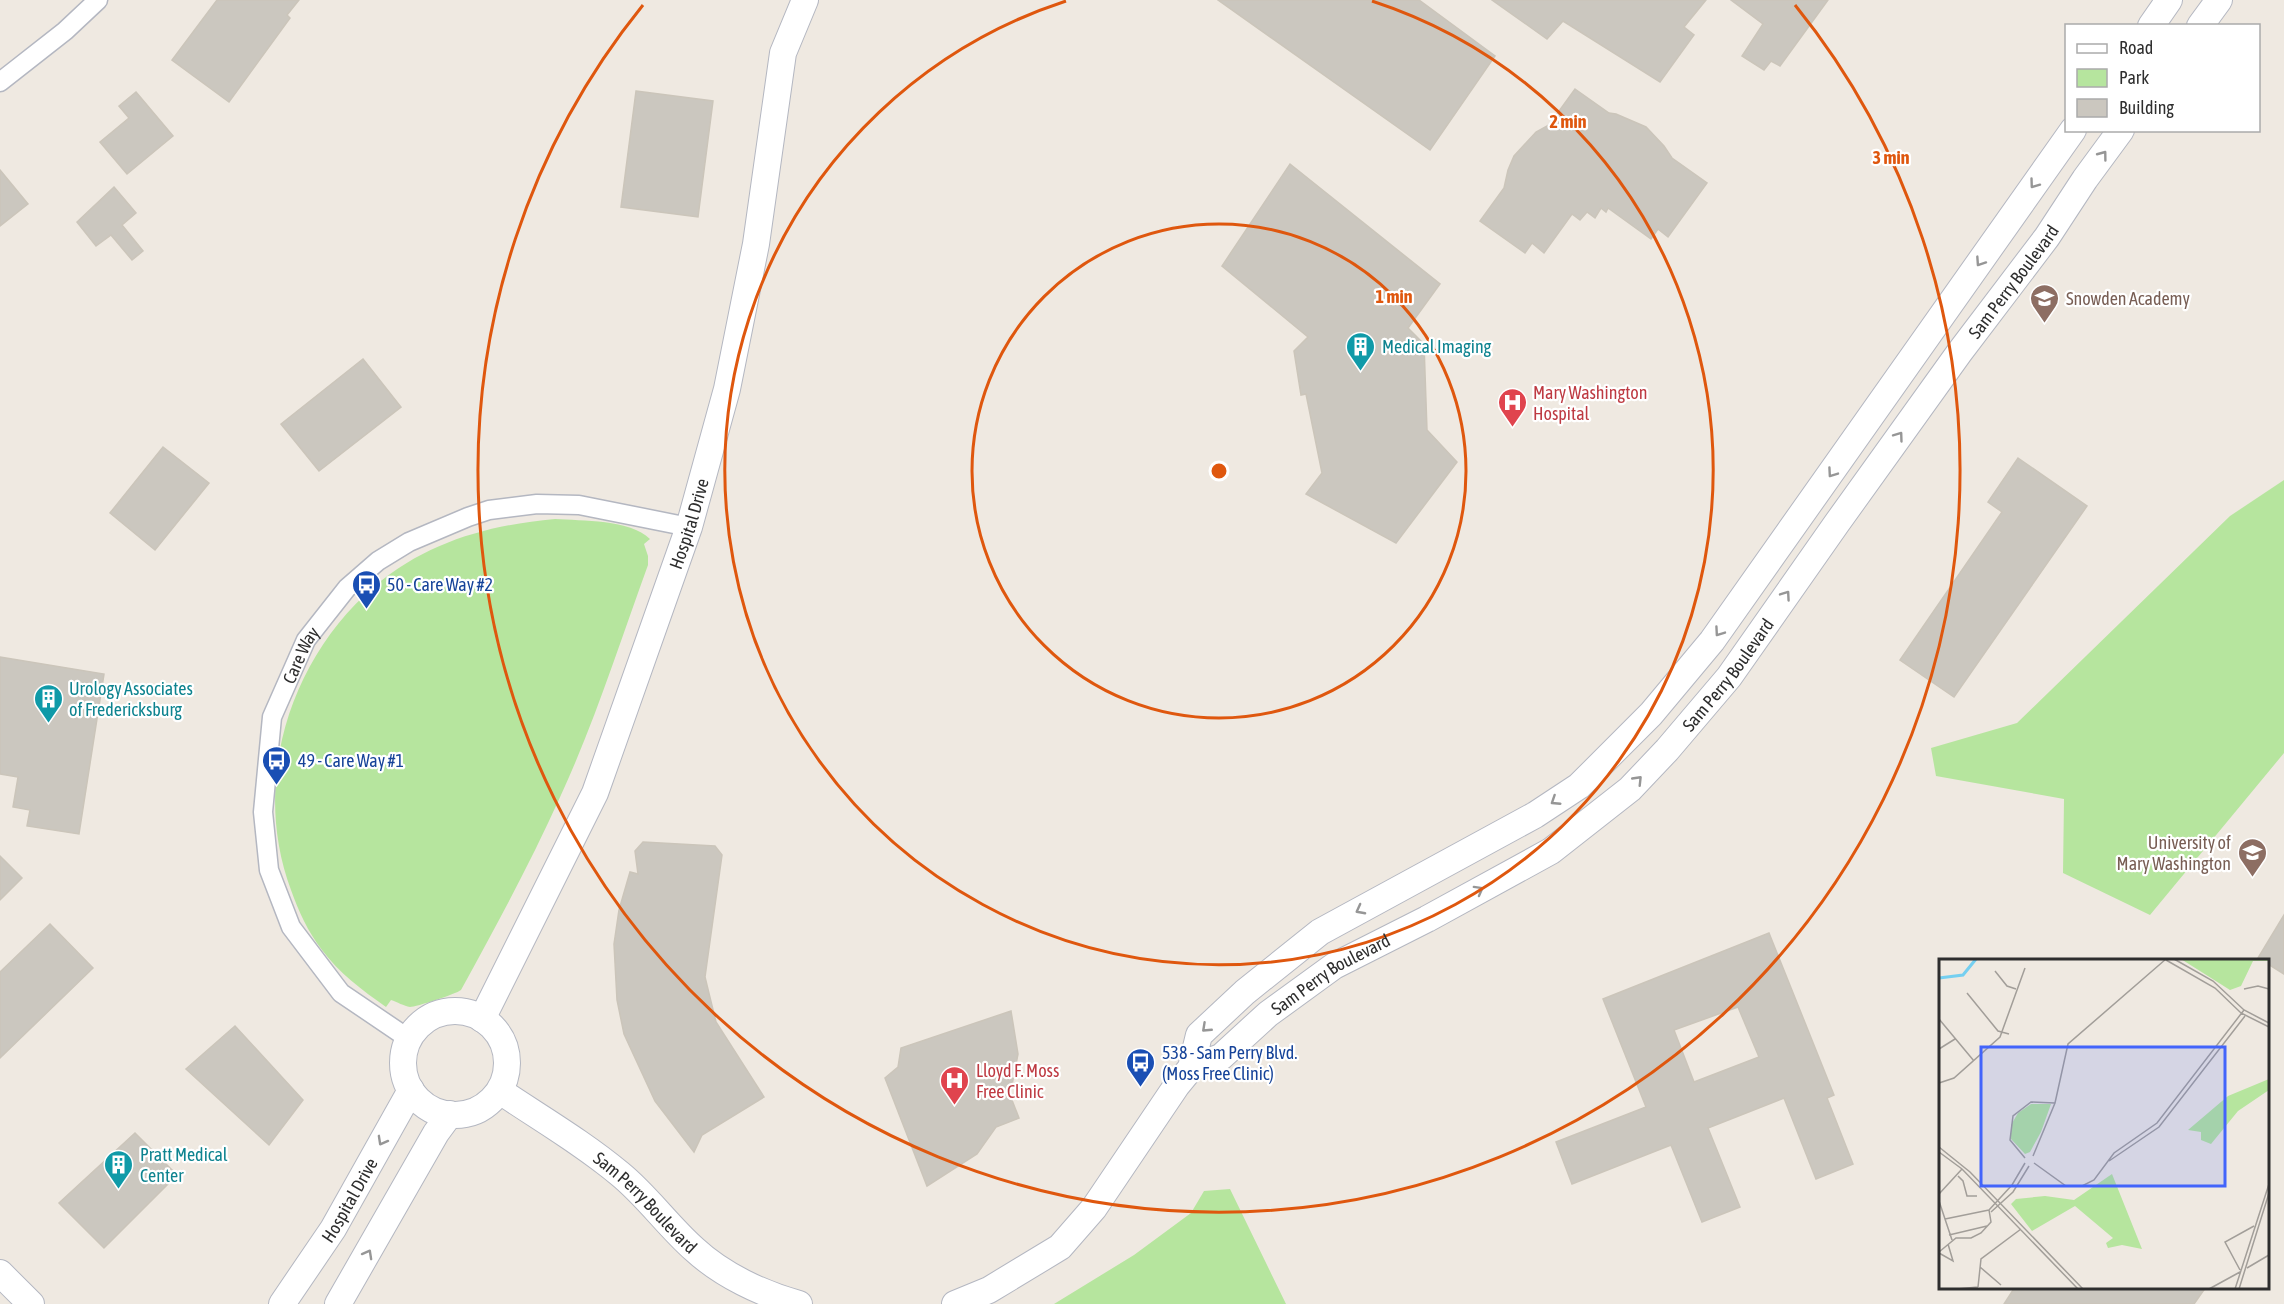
<svg xmlns="http://www.w3.org/2000/svg" width="2284" height="1304" font-family="'Asap Condensed',sans-serif">
<style>
.green{fill:#b6e59e}
.building{fill:#cbc7bf;stroke:#cbc5ba;stroke-width:1.5;fill-rule:evenodd}
.lines{fill:none;stroke-linecap:round;stroke-linejoin:round}
.street-casing{stroke:#b4b7c1;stroke-width:21}
.secondary-casing{stroke:#b4b7c1;stroke-width:28}
.street{stroke:#fff;stroke-width:18}
.secondary{stroke:#fff;stroke-width:26}
.oneway{stroke:#969696}
.ring{fill:none;stroke:#df570e;stroke-width:3}
.labels{text-anchor:middle;dominant-baseline:central;stroke-width:4.5;stroke-linejoin:round;paint-order:stroke}
.street-label{font-size:18px;fill:#2e2e2e;stroke:#fff}
.education-label{font-size:18px;fill:#785e54;stroke:#fff;text-anchor:start}
.culture-label{font-size:18px;fill:#0d838f;stroke:#fff;text-anchor:start}
.health-label{font-size:18px;fill:#be3a42;stroke:#fff;text-anchor:start}
.transit-label{font-size:18px;fill:#164399;stroke:#fff;text-anchor:start}
.inset-river{fill:none;stroke:#75cff0;stroke-width:3}
.inset-road{fill:none;stroke:#a29e99;stroke-width:1.5}
.view{fill:#4264fb;fill-opacity:0.15;stroke:#4264fb;stroke-width:3}
.inset-edge{fill:none;stroke:#2e2e2e;stroke-width:3}
.centre{fill:#df570e;stroke:#fff;stroke-width:3}
.ring-label{font-size:18px;text-anchor:middle;font-weight:bold;fill:#df570e;stroke:#fff;stroke-width:4.5;stroke-linejoin:round;paint-order:stroke}
</style>
<rect width="100%" height="100%" fill="#efe9e1"/>
<g class="green">
<polygon points="2284,480 2284,753 2150,915 2063,873 2064,799 1936,776 1931,748 2017,723 2230,516"/>
<path d="M555,519c27,2 75,0 95,20l-6,5 4,12v9c-28,77 -53,156 -87,230 -30,67 -65,131 -100,195 -5,4 -45,17 -51,17 -6,-1 -13,-5 -19,-7l-5,7c-24,-17 -47,-34 -64,-57 -14,-18 -24,-40 -31,-60 -40,-107 -2,-231 84,-304 52,-44 114,-61 180,-67z"/>
<polygon points="1230,1189 1286,1304 1054,1304 1134,1255 1191,1213 1204,1191"/>
</g>
<g class="building">
<polygon points="217,0 299,0 287,15 290,18 229,102 172,60"/>
<polygon points="1218,0 1419,0 1495,56 1430,150"/>
<polygon points="1492,0 1706,0 1684,27 1694,35 1660,82 1563,21 1547,39"/>
<polygon points="1731,0 1828,0 1780,66 1771,61 1764,70 1742,56 1763,24"/>
<polygon points="1575,89 1609,113 1616,114 1646,127 1664,146 1672,158 1707,183 1668,237 1658,229 1651,239 1608,208 1606,212 1601,208 1595,218 1587,212 1580,220 1572,214 1544,253 1532,243 1525,253 1480,221 1504,188 1508,170 1514,156 1536,132 1549,125"/>
<polygon points="636,91 713,101 698,217 621,207"/>
<polygon points="136,92 173,136 127,174 100,142 129,118 119,106"/>
<polygon points="1290,164 1440,284 1408,328 1424,344 1427,430 1457,462 1396,543 1306,494 1322,473 1306,394 1301,395 1294,351 1308,337 1222,266"/>
<polygon points="0,170 28,204 0,226"/>
<polygon points="114,187 136,213 122,225 143,251 132,260 111,235 96,246 77,222"/>
<polygon points="363,359 401,407 319,471 281,424"/>
<polygon points="163,447 209,483 155,550 110,513"/>
<polygon points="2018,458 2087,506 1954,697 1900,660 2002,512 1988,502"/>
<polygon points="0,657 104,674 79,834 27,826 30,810 13,807 18,777 0,774"/>
<polygon points="643,842 715,846 722,855 705,977 716,1022 764,1097 702,1135 694,1152 655,1101 624,1034 617,1000 614,944 619,910 630,872 638,874 635,851"/>
<polygon points="0,856 22,878 0,900"/>
<polygon points="2284,915 2284,974 2268,964 2268,960 2258,958"/>
<polygon points="50,924 93,968 0,1058 0,972"/>
<path d="M1769,933l65,162 -7,3 26,66 -37,15 -32,-81 -76,30 32,79 -38,15 -31,-77 -99,39 -16,-42 90,-35 -43,-108zM1738,1007l21,50 -65,25 -20,-52z"/>
<polygon points="1011,1011 1018,1054 1010,1095 1019,1118 996,1127 977,1154 927,1186 885,1078 898,1067 901,1048"/>
<polygon points="235,1026 303,1100 269,1145 186,1069"/>
<polygon points="135,1133 177,1175 104,1248 59,1203"/>
<polygon points="2015,1287 2206,1287 2194,1304 2004,1304"/>
</g>
<g class="lines">
<defs>
<g id="street">
<polyline points="0,82 65,31 98,0"/>
<path id="s1" d="M409,1039l-68,-46 -50,-66 -22,-57 -6,-58 9,-95 34,-77 41,-52 31,-27 31,-19 59,-25 21,-7 48,-6 42,1 110,22"/>
</g>
<g id="secondary">
<polyline points="2151,26 2169,0"/>
<polyline points="2200,26 2219,0"/>
<circle cx="455" cy="1063" r="52"/>
<path id="s2" d="M482,1019l113,-226 94,-266 38,-138 29,-145 27,-191 22,-53"/>
<path id="s3" d="M1191,1068l30,-11 47,-43 66,-48 93,-47 124,-68 79,-62 37,-39 62,-73 108,-154 122,-170 88,-116 38,-58 36,-49"/>
<path id="s4" d="M500,1091c40,27 83,52 120,83 27,22 48,52 74,75 28,26 68,45 105,55"/>
<polyline points="0,1273 31,1304"/>
<path id="s5" d="M282,1304l51,-75 78,-139"/>
<polyline points="338,1304 436,1133 450,1114"/>
<polyline points="955,1304 989,1290 1060,1247 1094,1208 1177,1085 1191,1068 1199,1035 1245,992 1320,932 1535,815 1579,786 1651,714 1712,641 2073,130"/>
</g>
</defs>
<use href="#street" class="street-casing"/>
<use href="#secondary" class="secondary-casing"/>
<use href="#street" class="street"/>
<use href="#secondary" class="secondary"/>
</g>
<defs><path id="oneway-chevron" d="M-2-3.5L2.5 0L-2 3.5" fill="none" stroke-width="1.6" stroke-linecap="round" stroke-linejoin="round" transform="scale(1.5)"/></defs>
<g class="oneway">
<use href="#oneway-chevron" transform="translate(2103 155) rotate(-53)"/>
<use href="#oneway-chevron" transform="translate(2034 184) rotate(126)"/>
<use href="#oneway-chevron" transform="translate(1980 262) rotate(124)"/>
<use href="#oneway-chevron" transform="translate(1899 436) rotate(-54)"/>
<use href="#oneway-chevron" transform="translate(1832 473) rotate(125)"/>
<use href="#oneway-chevron" transform="translate(1786 595) rotate(-55)"/>
<use href="#oneway-chevron" transform="translate(1719 632) rotate(125)"/>
<use href="#oneway-chevron" transform="translate(1638 780) rotate(-46)"/>
<use href="#oneway-chevron" transform="translate(1555 801) rotate(147)"/>
<use href="#oneway-chevron" transform="translate(1479 890) rotate(-29)"/>
<use href="#oneway-chevron" transform="translate(1360 910) rotate(152)"/>
<use href="#oneway-chevron" transform="translate(1206 1028) rotate(137)"/>
<use href="#oneway-chevron" transform="translate(382 1141) rotate(119)"/>
<use href="#oneway-chevron" transform="translate(368 1254) rotate(-61)"/>
</g>
<g class="ring">
<circle cx="1219" cy="471" r="247"/>
<path d="M1372 1A494 494 0 1 1 1066 1"/>
<path d="M1795 5A741 741 0 1 1 643 5"/>
</g>
<defs>
<symbol id="school-pin" viewBox="-11 -11 22 30"><path d="M0 17L-7.5 6A9.5 9.5 0 1 1 7.5 6Z" fill="#8d6e63" stroke="#fff"/><path d="M0-5L7-2L0 1L-7-2ZM-4 1L0 2.5L4 1V4Q0 6-4 4Z" fill="#fff"/></symbol>
<symbol id="building-pin" viewBox="-11 -11 22 30"><path d="M0 17L-7.5 6A9.5 9.5 0 1 1 7.5 6Z" fill="#0f9aa8" stroke="#fff"/><path d="M-4-6H4V6H1V3H-1V6H-4ZM-2.5-4.3h1.7v1.8h-1.7ZM.8-4.3h1.7v1.8H.8ZM-2.5-1h1.7V.8h-1.7ZM.8-1h1.7V.8H.8Z" fill="#fff"/></symbol>
<symbol id="hospital-pin" viewBox="-11 -11 22 30"><path d="M0 17L-7.5 6A9.5 9.5 0 1 1 7.5 6Z" fill="#e0444e" stroke="#fff"/><path d="M-5-5h3v3.5h4V-5h3V5h-3V1.5h-4V5h-3Z" fill="#fff"/></symbol>
<symbol id="bus-pin" viewBox="-11 -11 22 30"><path d="M0 17L-7.5 6A9.5 9.5 0 1 1 7.5 6Z" fill="#1a4fb4" stroke="#fff"/><path d="M-5-6H5V4H4V6H2V4H-2V6H-4V4H-5ZM-3.5-4V0h7V-4ZM-3.5 1.2v1.5H-2V1.2ZM2 1.2v1.5H3.5V1.2Z" fill="#fff"/></symbol>
<symbol id="university-pin" viewBox="-11 -11 22 30"><path d="M0 17L-7.5 6A9.5 9.5 0 1 1 7.5 6Z" fill="#8d6e63" stroke="#fff"/><path d="M0-5L7-2L0 1L-7-2ZM-4 1L0 2.5L4 1V4Q0 6-4 4Z" fill="#fff"/></symbol>
</defs>
<g fill-rule="evenodd">
<use href="#school-pin" x="2028" y="282" width="33" height="45"/>
<use href="#building-pin" x="1344" y="330" width="33" height="45"/>
<use href="#hospital-pin" x="1496" y="386" width="33" height="45"/>
<use href="#bus-pin" x="350" y="568" width="33" height="45"/>
<use href="#building-pin" x="32" y="682" width="33" height="45"/>
<use href="#bus-pin" x="260" y="744" width="33" height="45"/>
<use href="#university-pin" x="2236" y="836" width="33" height="45"/>
<use href="#bus-pin" x="1124" y="1046" width="33" height="45"/>
<use href="#hospital-pin" x="938" y="1064" width="33" height="45"/>
<use href="#building-pin" x="102" y="1148" width="33" height="45"/>
</g>
<g class="labels">
<g class="street-label">
<text stroke="none"><textPath href="#s3" startOffset="1160">Sam Perry Boulevard</textPath></text>
<text stroke="none"><textPath href="#s2" startOffset="538">Hospital Drive</textPath></text>
<text stroke="none"><textPath href="#s1" startOffset="448">Care Way</textPath></text>
<text stroke="none"><textPath href="#s3" startOffset="674">Sam Perry Boulevard</textPath></text>
<text stroke="none"><textPath href="#s3" startOffset="170">Sam Perry Boulevard</textPath></text>
<text stroke="none"><textPath href="#s5" startOffset="124">Hospital Drive</textPath></text>
<text stroke="none"><textPath href="#s4" startOffset="184">Sam Perry Boulevard</textPath></text>
</g>
<g class="education-label">
<text x="2066" y="298">Snowden Academy</text>
<text x="2231" y="842" text-anchor="end">University of<tspan x="2231" dy="21">Mary Washington</tspan></text>
</g>
<g class="culture-label">
<text x="1382" y="346">Medical Imaging</text>
<text x="69" y="688">Urology Associates<tspan x="69" dy="21">of Fredericksburg</tspan></text>
<text x="140" y="1154">Pratt Medical<tspan x="140" dy="21">Center</tspan></text>
</g>
<g class="health-label">
<text x="1533" y="392">Mary Washington<tspan x="1533" dy="21">Hospital</tspan></text>
<text x="976" y="1070">Lloyd F. Moss<tspan x="976" dy="21">Free Clinic</tspan></text>
</g>
<g class="transit-label">
<text x="387" y="584">50 - Care Way #2</text>
<text x="298" y="760">49 - Care Way #1</text>
<text x="1162" y="1052">538 - Sam Perry Blvd.<tspan x="1162" dy="21">(Moss Free Clinic)</tspan></text>
</g>
</g>
<g transform="translate(1939 959)">
<rect width="330" height="330" fill="#efe9e1"/>
<path d="M242,0h88v2h-16l-12,25 -11,4zM330,120v11l-31,21 -27,33 -10,-4v-8l-13,-2 40,-34zM92,145h20l-10,28 -11,20 -5,2 -14,-15v-14l7,-12zM173,215l30,75 -20,-4 -14,3 -2,-5 7,-5 -38,-32 -43,25 -21,-27 5,-5 29,-3 29,4z" fill="#b6e59e"/>
<path class="inset-river" d="M0,19l24,-3 13,-16"/>
<path class="inset-road" d="M235,0l39,22 31,29 25,13M227,1l49,28 26,25 28,14M56,12l12,15 9,3M305,30l14,-3 11,3M28,34l31,38 11,3M0,60l35,42M0,90l16,-10M0,124l15,-5 46,-41 25,-69M0,188l31,25 113,117M0,193l23,17 116,120M94,197l22,-53 13,-59 98,-85M86,199l-15,-18 3,-24 18,-14 24,1M170,202l50,-34 86,-111M95,204l32,23h16l12,-6 20,-27 43,-30 87,-113M19,217l5,5 4,15h10M0,235l23,-25M0,242l13,39M50,251l23,-25 13,-22M52,253l22,-20 16,-26M6,260l44,-9M10,276l38,-9M0,293l17,-14h15l10,-5 10,-11 -2,-12M0,294l14,8 -5,-17M41,308l21,18M308,309l22,-13M301,311l-15,-28 29,-16M39,328l3,-28 40,-30M18,330l21,-2M270,330l31,-17M296,330l34,-105M300,330l30,-96"/>
<path class="view" d="M42,88h244v139h-244z"/>
<rect width="330" height="330" class="inset-edge"/>
</g>
<circle cx="1219" cy="471" r="9" class="centre"/>
<g class="ring-label">
<text x="1568" y="128">2 min</text>
<text x="1891" y="164">3 min</text>
<text x="1394" y="303">1 min</text>
</g>
<rect x="2065" y="24" width="195" height="108" fill="#ffffff" stroke="#ababab" stroke-width="1.5"/>
<rect x="2077" y="44" width="30" height="9" fill="#ffffff" stroke="#ababab" stroke-width="1.5"/>
<text x="2119" y="54" font-size="18" fill="#2e2e2e">Road</text>
<rect x="2077" y="69" width="30" height="18" fill="#b6e59e" stroke="#ababab" stroke-width="1.5"/>
<text x="2119" y="84" font-size="18" fill="#2e2e2e">Park</text>
<rect x="2077" y="99" width="30" height="18" fill="#cbc7bf" stroke="#ababab" stroke-width="1.5"/>
<text x="2119" y="114" font-size="18" fill="#2e2e2e">Building</text>
</svg>
